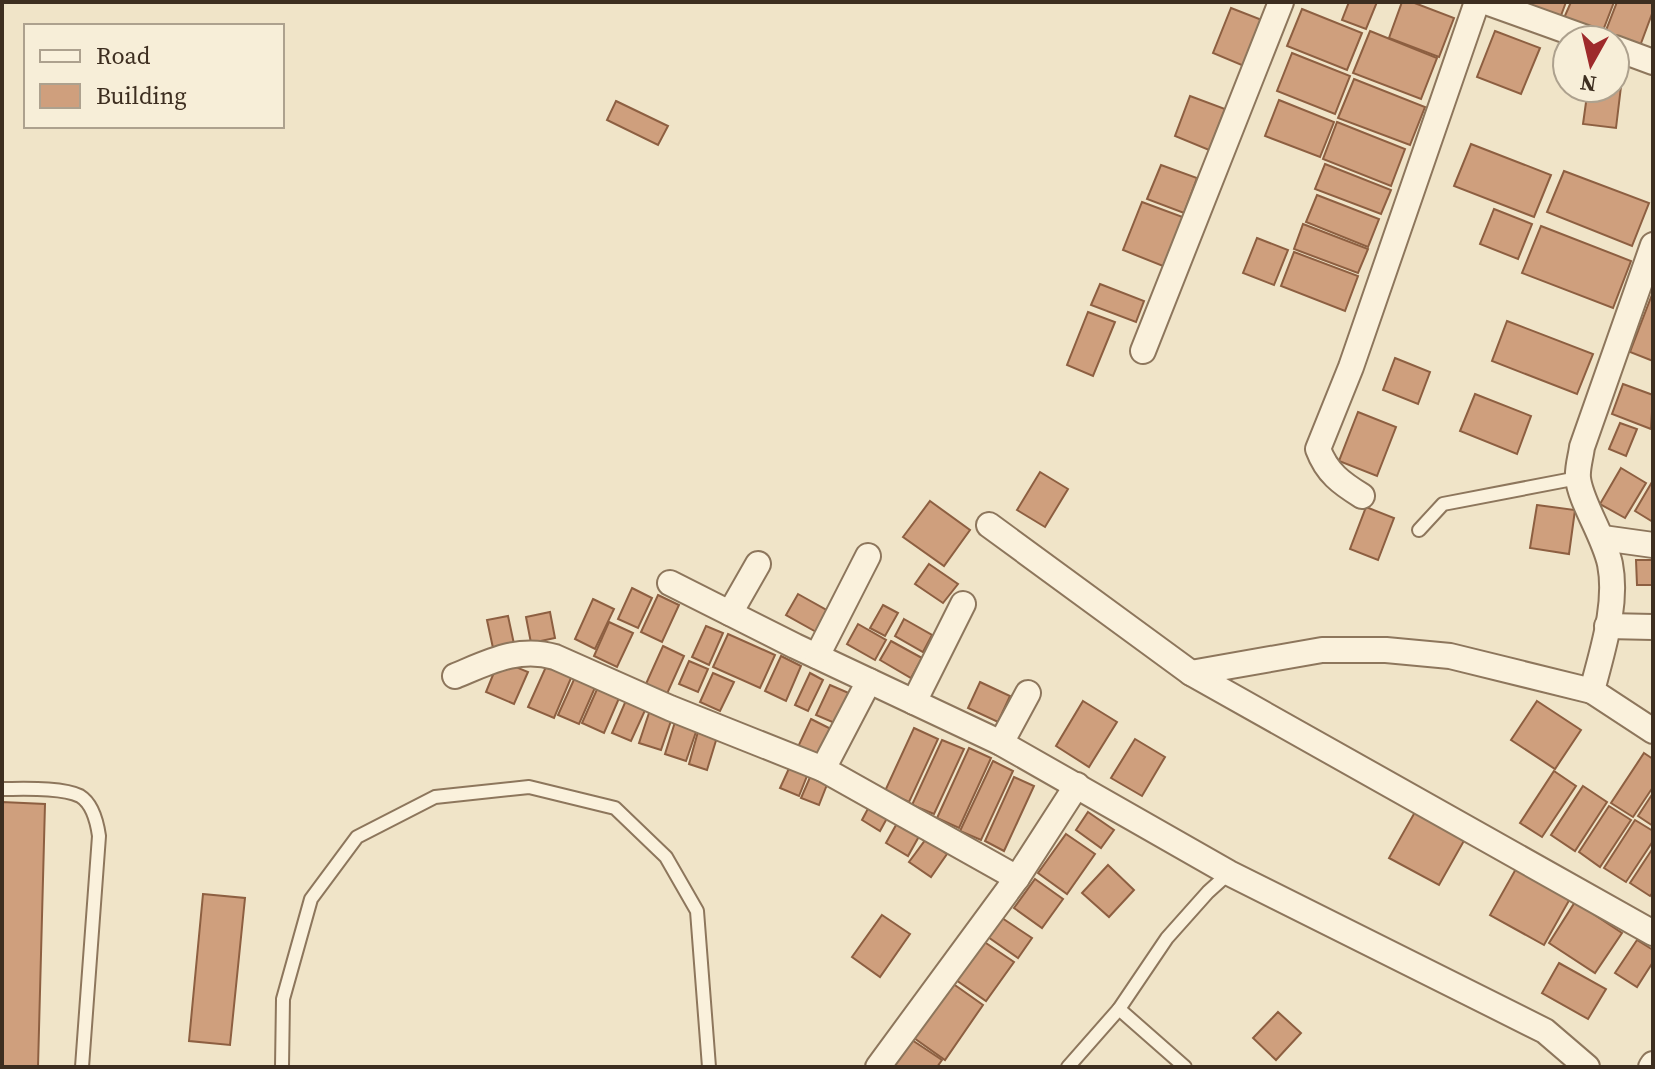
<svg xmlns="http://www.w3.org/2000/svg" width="1655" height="1069" font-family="'Source Serif 4',serif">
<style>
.building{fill:#cf9f7d;stroke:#8d5f41;stroke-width:2}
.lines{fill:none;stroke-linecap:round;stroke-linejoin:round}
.lane-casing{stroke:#8d765c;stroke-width:16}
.street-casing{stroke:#8d765c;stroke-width:28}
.lane{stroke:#faf1dc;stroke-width:12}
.street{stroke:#faf1dc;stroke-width:24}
</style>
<rect width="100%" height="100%" fill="#f0e4c8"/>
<g class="building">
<polygon points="1349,2 1377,2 1366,29 1342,20"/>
<polygon points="1402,2 1412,2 1454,18 1439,57 1389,38"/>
<polygon points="1509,2 1566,2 1559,21"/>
<polygon points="1571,2 1614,2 1602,33 1564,18"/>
<polygon points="1617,2 1653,2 1653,11 1640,46 1605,33"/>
<polygon points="1231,8 1262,20 1244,66 1213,53"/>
<polygon points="1302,9 1362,33 1347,70 1287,46"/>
<polygon points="1370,31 1437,58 1421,99 1353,73"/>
<polygon points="1495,31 1540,48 1521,94 1477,77"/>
<polygon points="1292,53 1350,76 1335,114 1277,91"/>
<polygon points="1615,77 1622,78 1616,128 1583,124 1588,88 1615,88"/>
<polygon points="1354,79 1425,107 1410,145 1338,118"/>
<polygon points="1190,96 1225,109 1209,150 1175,136"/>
<polygon points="1279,100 1334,122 1320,157 1265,136"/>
<polygon points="616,101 668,126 658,145 607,120"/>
<polygon points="1337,122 1405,149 1391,186 1323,159"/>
<polygon points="1471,144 1551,175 1534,217 1454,186"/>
<polygon points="1325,164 1391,190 1381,214 1315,189"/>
<polygon points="1161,165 1197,178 1184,213 1147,199"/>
<polygon points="1564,171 1649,203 1632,246 1547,212"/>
<polygon points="1317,195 1379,219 1368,247 1306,222"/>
<polygon points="1142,202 1188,219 1168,268 1123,250"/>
<polygon points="1494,209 1532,224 1518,259 1480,244"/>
<polygon points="1303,224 1368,249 1358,273 1294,249"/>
<polygon points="1541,226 1631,261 1613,308 1522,273"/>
<polygon points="1257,238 1288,250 1274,285 1243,273"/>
<polygon points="1294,252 1358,276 1345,311 1281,286"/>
<polygon points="1100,284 1144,301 1136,322 1091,305"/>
<polygon points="1653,292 1653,361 1630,352"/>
<polygon points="1088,312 1115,322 1093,376 1067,365"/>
<polygon points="1507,321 1593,354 1577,394 1492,361"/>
<polygon points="1395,358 1430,372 1418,404 1383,390"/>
<polygon points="1623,384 1653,395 1651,429 1612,414"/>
<polygon points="1475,394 1531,416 1517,454 1460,431"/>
<polygon points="1358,412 1396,427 1377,476 1339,461"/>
<polygon points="1620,423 1637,429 1626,456 1609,449"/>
<polygon points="1621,468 1646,483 1625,518 1600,504"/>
<polygon points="1040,472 1068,489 1045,527 1017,510"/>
<polygon points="1652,482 1653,482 1653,522 1635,511"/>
<polygon points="930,501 970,530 944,566 903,537"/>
<polygon points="1537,505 1575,510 1569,554 1530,548"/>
<polygon points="1366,507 1394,518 1378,560 1350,549"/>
<polygon points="1636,560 1653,560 1653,585 1637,585"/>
<polygon points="929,564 958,584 943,603 915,584"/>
<polygon points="632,588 652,598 638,628 618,619"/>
<polygon points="798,594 830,612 818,633 786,615"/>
<polygon points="658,595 679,605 662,642 641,632"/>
<polygon points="593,599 614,609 595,649 575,639"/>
<polygon points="883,605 898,613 885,636 870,628"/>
<polygon points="550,612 555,638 531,643 526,617"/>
<polygon points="508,616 514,644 493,648 487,620"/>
<polygon points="904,619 932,635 923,652 895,636"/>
<polygon points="609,622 633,633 617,667 594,656"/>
<polygon points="858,624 886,640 875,660 847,644"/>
<polygon points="706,626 723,633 709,665 692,657"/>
<polygon points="728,634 775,655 760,688 713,667"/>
<polygon points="891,641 922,658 911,678 880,660"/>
<polygon points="663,646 684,656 666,696 645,686"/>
<polygon points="781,656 801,666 786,701 765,691"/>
<polygon points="499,660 528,672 514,704 486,692"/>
<polygon points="549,660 574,671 554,718 528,707"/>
<polygon points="689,661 708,669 698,692 679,684"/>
<polygon points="713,673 734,682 720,711 700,702"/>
<polygon points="810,673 823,680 808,711 795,705"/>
<polygon points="576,675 597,683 579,724 558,715"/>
<polygon points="980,682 1010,696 998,722 968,708"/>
<polygon points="830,685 851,694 837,724 816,715"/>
<polygon points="598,687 620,696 604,733 582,723"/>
<polygon points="627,698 647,706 631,741 612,733"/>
<polygon points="1083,701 1117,722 1089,767 1056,746"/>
<polygon points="1537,701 1581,730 1555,769 1511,740"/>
<polygon points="650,710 672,718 661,750 639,743"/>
<polygon points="811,719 833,730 819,759 797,749"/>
<polygon points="675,722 697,729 686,761 665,754"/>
<polygon points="699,728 718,734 707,770 689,764"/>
<polygon points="914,728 938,739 909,802 885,791"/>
<polygon points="1135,739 1165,757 1142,796 1111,778"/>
<polygon points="942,740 964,749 934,814 912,805"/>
<polygon points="969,748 991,758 959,828 937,818"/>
<polygon points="1644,753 1653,759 1653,787 1633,817 1611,803"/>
<polygon points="993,761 1013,771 981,840 960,831"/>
<polygon points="791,764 809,771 799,796 780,788"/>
<polygon points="1554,771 1576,786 1542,837 1520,823"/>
<polygon points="811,775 828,782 819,805 801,798"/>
<polygon points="1014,777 1034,786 1004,851 985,841"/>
<polygon points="1583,786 1607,802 1575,851 1551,835"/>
<polygon points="1653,793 1653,826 1638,816"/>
<polygon points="872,801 891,811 880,831 862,820"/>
<polygon points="2,802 45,804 38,1067 2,1067"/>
<polygon points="1609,806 1631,820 1600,867 1579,852"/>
<polygon points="1088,812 1114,830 1101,848 1076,830"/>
<polygon points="1415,812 1465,839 1439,885 1389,858"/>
<polygon points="900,818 922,831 908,856 886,843"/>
<polygon points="1635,820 1653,831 1653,841 1626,882 1604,868"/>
<polygon points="1066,834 1095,854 1067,894 1038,873"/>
<polygon points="926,839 947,854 931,877 909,862"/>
<polygon points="1653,848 1653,892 1650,896 1630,883"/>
<polygon points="1108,865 1134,890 1109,917 1082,893"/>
<polygon points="1517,867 1571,897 1544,945 1490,915"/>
<polygon points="1035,879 1063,899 1042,928 1014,908"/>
<polygon points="203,894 245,898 230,1045 189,1041"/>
<polygon points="1575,902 1622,933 1595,973 1549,943"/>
<polygon points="882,915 910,934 880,977 852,957"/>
<polygon points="1002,918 1032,938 1018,958 988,937"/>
<polygon points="1637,940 1653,950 1653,962 1637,987 1615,973"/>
<polygon points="983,941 1014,962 986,1001 956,980"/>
<polygon points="1559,963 1606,989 1588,1019 1542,993"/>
<polygon points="952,983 983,1005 945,1060 914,1038"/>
<polygon points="1278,1012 1301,1033 1276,1060 1253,1038"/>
<polygon points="912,1040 942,1060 937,1067 893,1067"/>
</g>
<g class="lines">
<defs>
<g id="lane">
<polyline points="1419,530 1443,504 1578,478"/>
<path d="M2,789c21,0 60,-2 78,7 13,8 17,26 19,40l-17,231"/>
<polyline points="1119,1009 1185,1067"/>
<polyline points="282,1067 283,999 311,899 357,837 435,797 529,787 615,808 666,857 697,911 709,1067"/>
<polyline points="1068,1067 1119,1009 1167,938 1208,892 1229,873"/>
</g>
<g id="street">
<polyline points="1486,2 1592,40"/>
<polyline points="1615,48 1653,62"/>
<path d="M1653,245l-71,202c-1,9 -5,21 -4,31 2,23 26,58 32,86 8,41 -8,87 -18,127l61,40"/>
<polyline points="1143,351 1281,2"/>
<path d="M1362,496c-21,-13 -35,-23 -44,-47l33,-82 126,-365"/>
<polyline points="989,525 1191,673 1653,933"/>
<polyline points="1603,538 1653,545"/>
<polyline points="670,583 795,646 1001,743 1229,873 1545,1031 1587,1067"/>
<polyline points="730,613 758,564"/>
<polyline points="1607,626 1653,627"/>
<polyline points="817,656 868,556"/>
<polyline points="1191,673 1322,650 1386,650 1450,656 1592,691"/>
<path d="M455,676c34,-14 64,-30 100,-19l115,51 153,61 194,109"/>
<polyline points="914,702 963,604"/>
<polyline points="1001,743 1028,693"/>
<polyline points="823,769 869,681"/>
<polyline points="878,1067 1017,878 1077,785"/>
<polyline points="1651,1067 1653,1064"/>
</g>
</defs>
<use href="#lane" class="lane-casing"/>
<use href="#street" class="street-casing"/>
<use href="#lane" class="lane"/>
<use href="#street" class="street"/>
</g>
<rect width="1655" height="1069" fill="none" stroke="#3d2e20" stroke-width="8"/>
<rect x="24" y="24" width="260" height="104" fill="#f7eed8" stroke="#ada18e" stroke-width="2"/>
<rect x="40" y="50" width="40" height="12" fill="#faf1dc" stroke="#ada18e" stroke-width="2"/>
<text x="96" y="64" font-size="24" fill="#3d2e20">Road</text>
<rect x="40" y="84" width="40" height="24" fill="#cf9f7d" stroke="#ada18e" stroke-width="2"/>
<text x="96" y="104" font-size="24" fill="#3d2e20">Building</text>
<g transform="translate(1591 64) rotate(188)"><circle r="38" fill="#f7eed8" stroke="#ada18e" stroke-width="2"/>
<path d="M0-6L14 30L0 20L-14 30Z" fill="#9e2a2b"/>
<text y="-12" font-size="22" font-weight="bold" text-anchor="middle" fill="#3d2e20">N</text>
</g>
</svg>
